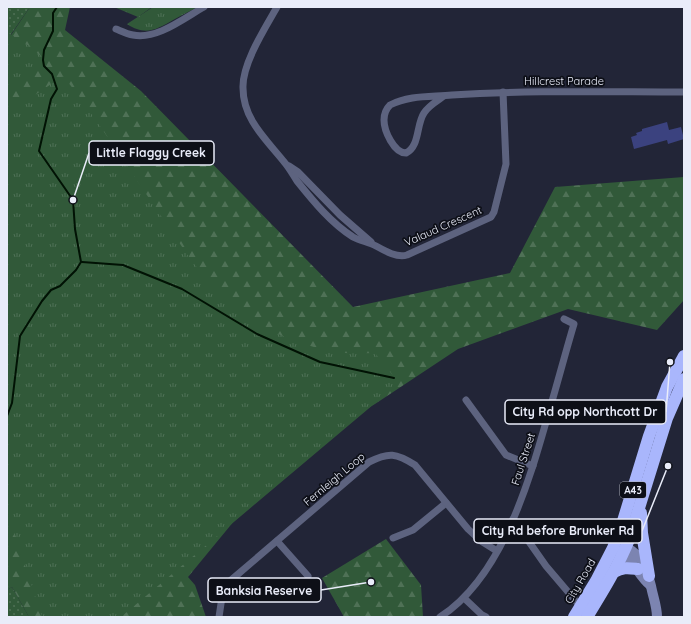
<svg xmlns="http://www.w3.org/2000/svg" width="691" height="624" font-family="Quicksand,sans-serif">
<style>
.grass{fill:url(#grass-dots)}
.forest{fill:url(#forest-firs)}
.park{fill:url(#park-tufts)}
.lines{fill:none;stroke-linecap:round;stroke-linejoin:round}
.stream{stroke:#011204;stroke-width:2}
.building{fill:#3b427f}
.street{stroke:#5d637f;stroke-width:7}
.secondary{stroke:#7c84b1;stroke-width:10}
.highway{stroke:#a9b6fc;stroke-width:12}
.labels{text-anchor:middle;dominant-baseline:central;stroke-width:3.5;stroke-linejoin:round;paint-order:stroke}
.shield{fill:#0d0f17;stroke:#a7aab5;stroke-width:1}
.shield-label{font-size:10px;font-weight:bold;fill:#e9ecf9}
.street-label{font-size:11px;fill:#e9ecf9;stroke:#0d0f17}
.leader{fill:none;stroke:#e9ecf9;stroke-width:1.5}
.callout-dot{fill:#e9ecf9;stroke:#0d0f17;stroke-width:1.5}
.callout{fill:#0d0f17;stroke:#e9ecf9;stroke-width:1.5}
.callout-label{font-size:12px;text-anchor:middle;font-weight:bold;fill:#e9ecf9}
</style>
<defs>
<pattern id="grass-dots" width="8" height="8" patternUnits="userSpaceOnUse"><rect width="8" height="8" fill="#315939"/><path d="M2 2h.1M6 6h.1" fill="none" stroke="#4f7156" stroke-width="1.8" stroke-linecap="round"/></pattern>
<pattern id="forest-firs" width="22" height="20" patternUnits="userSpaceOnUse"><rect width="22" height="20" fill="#315939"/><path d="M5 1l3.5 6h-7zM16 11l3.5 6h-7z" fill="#4f7156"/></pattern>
<pattern id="park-tufts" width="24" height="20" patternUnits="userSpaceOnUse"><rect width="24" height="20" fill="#315939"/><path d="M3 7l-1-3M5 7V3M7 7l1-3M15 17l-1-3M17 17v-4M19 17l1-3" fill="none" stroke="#4f7156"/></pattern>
</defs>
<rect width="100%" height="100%" fill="#222537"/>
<g class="grass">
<polygon points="7,7 30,7 7,40"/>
<polygon points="12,587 29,617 7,617 7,590"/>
</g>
<g class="forest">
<polygon points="30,7 70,7 65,30 141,91 353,307 510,273 555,187 684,177 684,300 657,330 568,309 458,349 375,404 290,453 188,577 195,585 206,617 29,617 12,587 7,590 7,41"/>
<polygon points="114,7 152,7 138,17"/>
<polygon points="386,539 421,585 423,617 344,617 322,578"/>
</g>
<g class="park">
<path d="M153,7h45c-9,4 -17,9 -25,13 -17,10 -28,16 -46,4z"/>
<polygon points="7,32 29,46 45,60 7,88"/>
<path d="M63,76l20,25 108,159c33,42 70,73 123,87 7,2 14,4 21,5 13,2 27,1 40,1l24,30 -278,234h-79l-35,-107v-396z"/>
</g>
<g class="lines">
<g class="stream">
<polyline points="82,262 123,265 182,289 257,334 320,362 394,378"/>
<polyline points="7,416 12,403 20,336 42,301 51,290 60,286 76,270 81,262 75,229 73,200 39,151 51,99 57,89 52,74 44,66 43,60 44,50 53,31 53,13 57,7"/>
</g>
</g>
<polygon class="building" points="667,122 669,130 681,127 684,139 668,144 667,140 634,149 631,137 637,135 636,133 642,131 642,129"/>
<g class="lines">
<g class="street">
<path d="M277,7c-12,21 -35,57 -34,81 0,32 24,52 42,75 5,6 8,12 12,18 16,20 34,42 56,56 7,4 16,5 23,9 9,5 21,12 31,9l84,-38 3,-5 12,-48 -3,-72"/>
<path d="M116,29c5,2 11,5 17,6 24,5 51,-17 71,-28"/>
<path d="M444,96c-7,5 -16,10 -20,17 -8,12 -4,33 -18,40 -12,0 -22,-22 -22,-33 0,-6 2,-11 6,-15 19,-10 41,-8 62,-10 77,-5 155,-3 232,-3"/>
<polyline points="289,166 298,172 340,215 371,242"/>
<polyline points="466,400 506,455 533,466"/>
<polyline points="513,519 546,566 580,606"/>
<polyline points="393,538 413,530 446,503"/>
<polyline points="277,541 308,576"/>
<polyline points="464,598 482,615 486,617"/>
<path d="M219,617l3,-20 8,-16 139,-119c20,-10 27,-9 46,3l53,64 13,12 16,10"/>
<path d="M440,617c62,-40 89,-135 108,-202 9,-30 17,-61 26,-91l-10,-5"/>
</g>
<g class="secondary">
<path d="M619,544c22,9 27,21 32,42 2,11 6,20 6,31"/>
<path d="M616,550c17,7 21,24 34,35"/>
</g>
<g class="highway">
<polyline points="641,513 642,533 649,576"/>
<path d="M614,572c9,-5 14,-4 24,-3"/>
<polyline points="574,617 596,581 613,548 623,521 649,436 667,387 684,356"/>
<path d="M587,617c16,-26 32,-52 43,-80l37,-119 17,-39"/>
</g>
</g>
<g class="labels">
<rect class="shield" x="620" y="482" width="26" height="16" rx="3"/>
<g class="shield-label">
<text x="633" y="490">A43</text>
</g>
<g class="street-label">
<text x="564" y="81">Hillcrest Parade</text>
<text transform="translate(443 226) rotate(-24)">Valaud Crescent</text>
<text transform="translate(523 459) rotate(-72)">Faul Street</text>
<text transform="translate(334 479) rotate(-40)">Fernleigh Loop</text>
<text transform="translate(580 581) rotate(-60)">City Road</text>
</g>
</g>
<path class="leader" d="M73 200L89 153M670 362L666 412M668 466L642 531M371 582L321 590"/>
<g class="callout-dot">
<circle cx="73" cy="200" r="4"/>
<circle cx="670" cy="362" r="4"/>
<circle cx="668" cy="466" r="4"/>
<circle cx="371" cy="582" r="4"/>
</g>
<g class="callout">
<rect x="89" y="141" width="125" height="24" rx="4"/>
<rect x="505" y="400" width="161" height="24" rx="4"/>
<rect x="474" y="519" width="168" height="24" rx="4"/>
<rect x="208" y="578" width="113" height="24" rx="4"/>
</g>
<g class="callout-label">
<text x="151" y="157">Little Flaggy Creek</text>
<text x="585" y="416">City Rd opp Northcott Dr</text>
<text x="558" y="535">City Rd before Brunker Rd</text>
<text x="264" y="595">Banksia Reserve</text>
</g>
<rect width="691" height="624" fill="none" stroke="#e9ecf9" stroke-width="16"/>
</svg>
